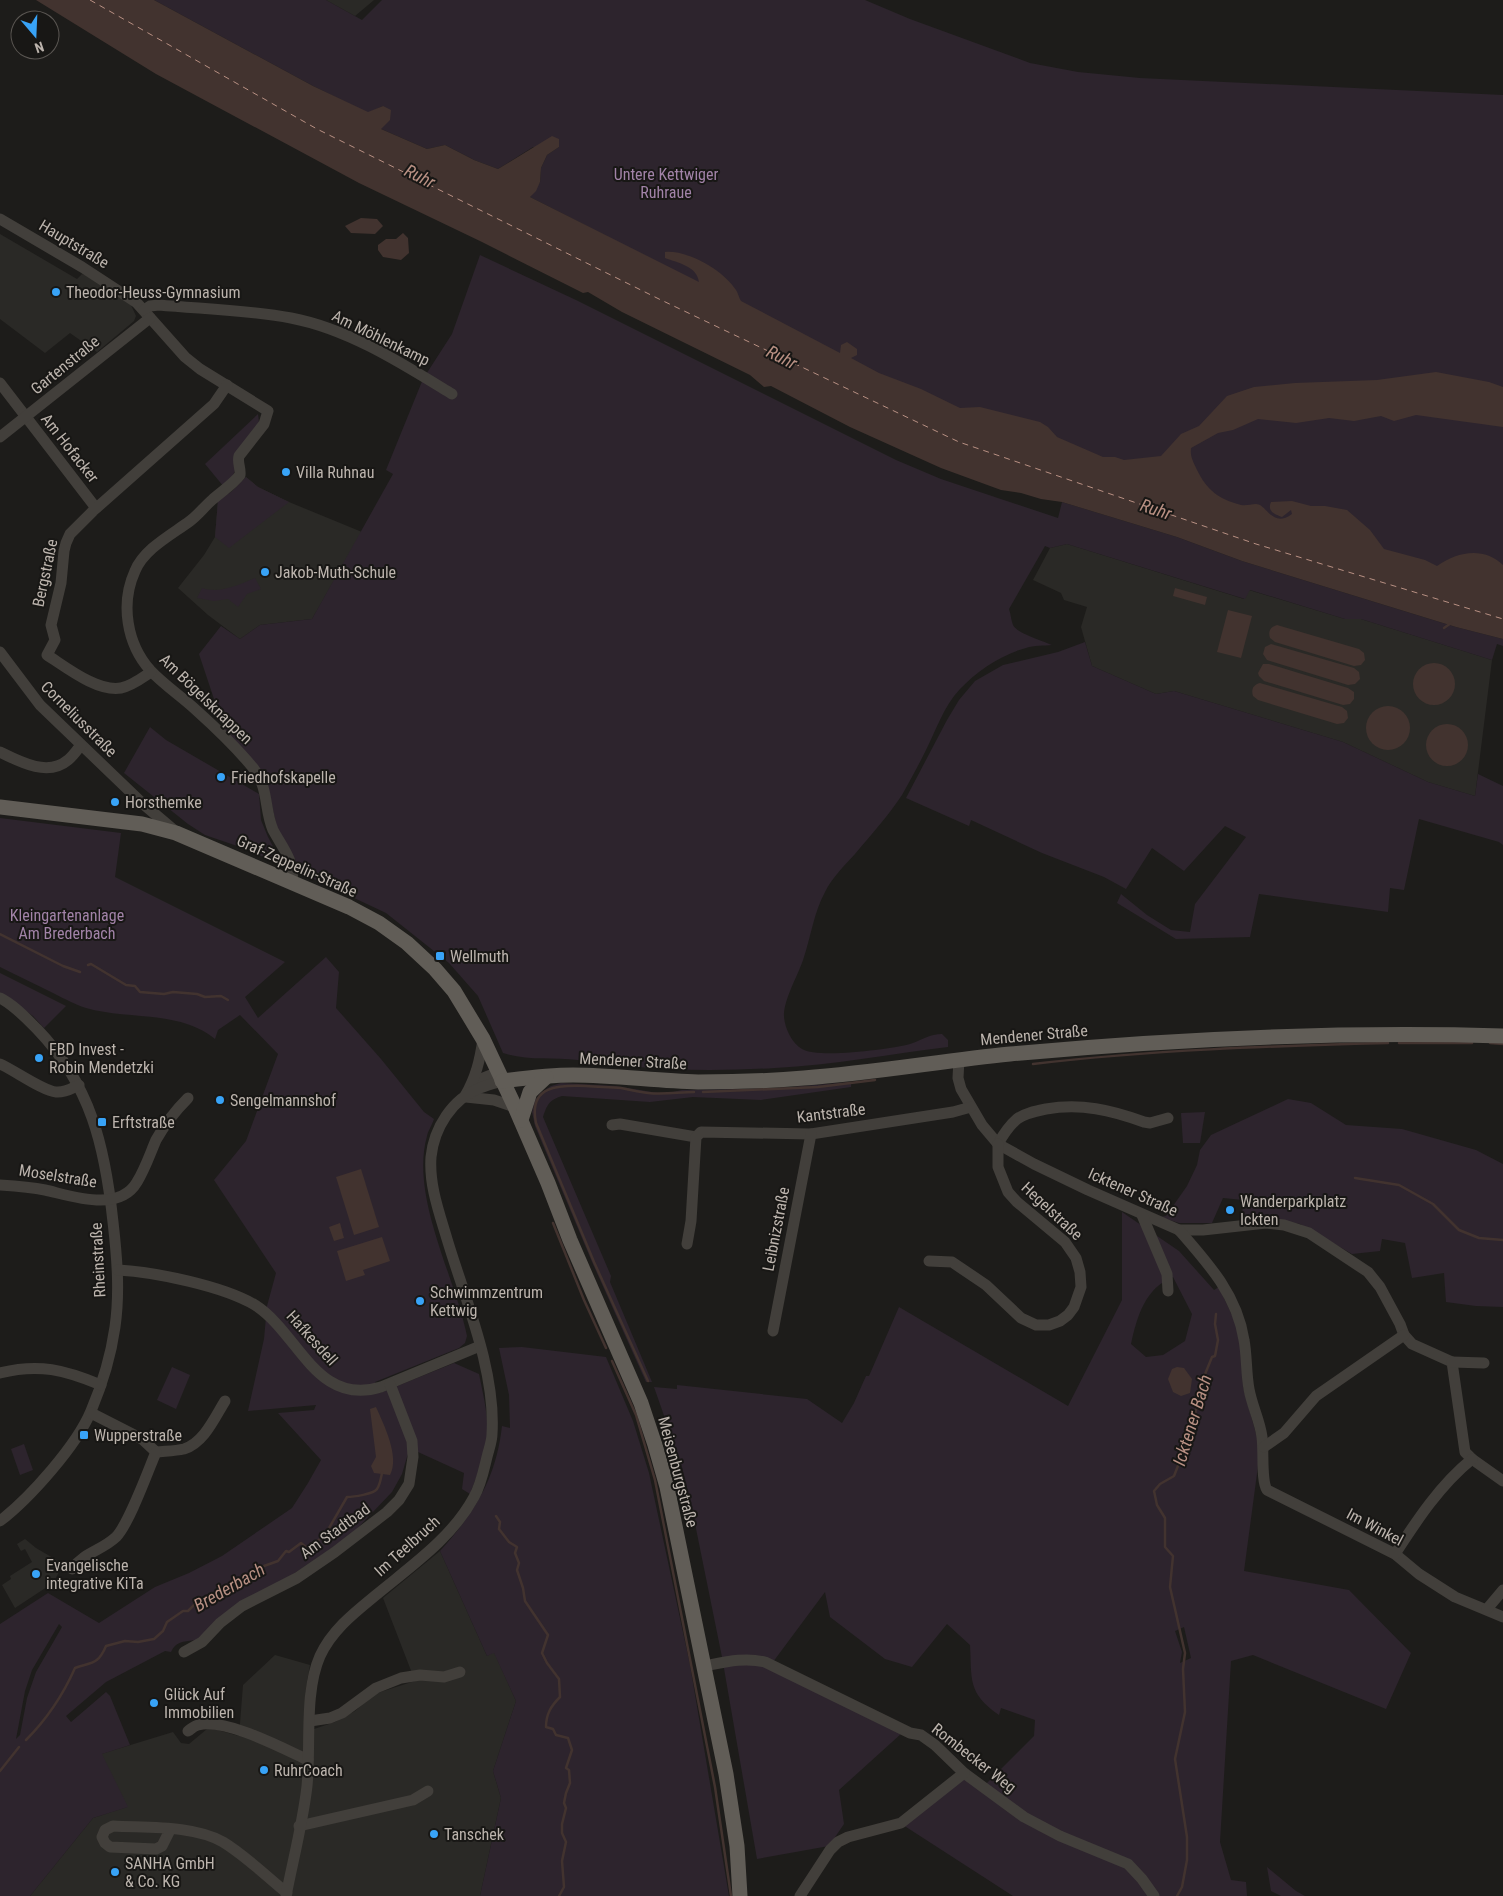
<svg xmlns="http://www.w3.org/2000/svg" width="1503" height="1896" font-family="'Roboto Condensed',sans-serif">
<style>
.built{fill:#2a2926}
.green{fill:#2d242d;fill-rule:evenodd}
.water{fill:#42332f}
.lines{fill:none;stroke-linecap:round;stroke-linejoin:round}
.stream{stroke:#42332f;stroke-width:2.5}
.ferry{stroke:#b89083;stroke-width:1;stroke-dasharray:6 5;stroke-linecap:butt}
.minor{stroke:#423f3b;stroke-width:11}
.major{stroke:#615d57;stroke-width:15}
.poi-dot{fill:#38a3f7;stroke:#181715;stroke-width:2}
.labels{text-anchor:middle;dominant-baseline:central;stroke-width:4;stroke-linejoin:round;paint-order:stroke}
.park-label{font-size:16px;fill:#a283a8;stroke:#181715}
.street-label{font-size:16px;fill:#bcb4ad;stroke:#181715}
.poi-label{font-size:16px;fill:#bcb4ad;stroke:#181715;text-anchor:start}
.water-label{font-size:18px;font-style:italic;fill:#b89083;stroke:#181715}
</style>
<rect width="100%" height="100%" fill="#1d1c1a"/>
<g class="built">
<polygon points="326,0 374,0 355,16"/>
<polygon points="0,234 77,279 82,274 85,275 131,305 136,316 134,321 97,352 70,333 45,353 0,319"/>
<polygon points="246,477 258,487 289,502 362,532 312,619 260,625 240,639 208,615 178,588 204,555 215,537 218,500 231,492"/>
<polygon points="1067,544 1244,599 1249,590 1345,619 1361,619 1492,660 1475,796 1428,782 1343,742 1174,691 1156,694 1092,666 1081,627 1087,607 1064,600 1061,593 1033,580 1050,548"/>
<polygon points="25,1539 36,1548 60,1562 59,1572 53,1583 15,1608 2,1585 11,1579 10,1576 32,1562 25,1549 21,1551 17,1544"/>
<polygon points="440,1551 487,1656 494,1652 516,1701 493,1771 501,1798 480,1896 30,1896 93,1818 127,1807 101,1754 173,1732 181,1743 189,1744 207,1729 214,1729 239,1736 243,1685 275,1655 310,1665 306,1687 305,1732 335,1722 355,1711 374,1694 415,1681 383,1598"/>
</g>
<g class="green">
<polygon points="154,0 326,0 362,20 382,0 865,0 910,19 1030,63 1078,72 1140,78 1503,95 1503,601 990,432 530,197 540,182 541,168 547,155 559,147 533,147 498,169 474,160 445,145 427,149 381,129 383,106 368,113 313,86"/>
<path d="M480,255l96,45 320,160 45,19 117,39 4,-16 115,35 65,24 214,66 47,12v7l-6,-2 -5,16 -131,-41h-16l-95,-29 -5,9 -178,-55 -17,4 -5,-2 -36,63c2,6 2,11 4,16 3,8 31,16 39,20 -8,1 -18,0 -26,3 -24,6 -49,23 -66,41 -17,18 -24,42 -35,63 -7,14 -15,29 -23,43 -14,21 -31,40 -47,59 -11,12 -23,24 -30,38 -11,20 -14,44 -21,65 -5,17 -21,43 -20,60 1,12 8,26 18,32 16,10 89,0 108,-5 12,-4 20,-10 32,-10l6,6v7c-58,7 -115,18 -173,21 -49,3 -99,3 -148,-2 -16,-1 -32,-5 -49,-6 -25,-3 -51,1 -75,-7l-25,-57 -29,-33 -63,-50 -87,-41 -4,-13 -18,-31 -8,-36 -44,-60 -26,-78 22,-28 19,13 20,-14 52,-6 81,-145 -7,-4 37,-91 29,-45z"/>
<polygon points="258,414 259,422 231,479 224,487 205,464"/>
<polygon points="246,477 258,487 289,502 229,548 215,537 218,500 231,492"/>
<path d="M255,578l6,11 -14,5 -9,13 -10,-8 -14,2 -17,-3 5,-10c18,6 36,-3 53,-10z"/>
<polygon points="1085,642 1092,666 1156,694 1174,691 1343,742 1428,782 1475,796 1478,774 1503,786 1503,845 1499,842 1419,819 1404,890 1390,888 1388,912 1259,894 1250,937 1176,939 1117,903 1121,894 1147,915 1171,930 1190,932 1195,904 1246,837 1225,826 1184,871 1152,848 1126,889 1104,877 1042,853 971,820 969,826 906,798 947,720 959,700 975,681 1003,665 1058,652"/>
<polygon points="150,727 166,740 259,794 261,820 268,837 284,867 249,850 205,835 188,824 124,773"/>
<path d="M0,818l121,15 -6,44 170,85 -40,35 13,21 68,-61 13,15 -3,36 45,51 43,53 10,7c-2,6 -6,12 -7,17 -17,61 28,140 40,200l-2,7 -6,5 -84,34 5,11 74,-30 25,11c4,20 10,43 8,63 -2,19 -10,39 -17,57l-8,-5 2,-16 -46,-21 -9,-2 -7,24 -10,18 -41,43 -155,105c-11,2 -19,0 -25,12l-6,-1 -59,31 -40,34 5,6 35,-30 4,4 20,49 -28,9 26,53 -35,11 -63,78h-30v-272l48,-31 51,30 56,-36 34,-14 33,-17 70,-48 16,-25 13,-23 -43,-47 36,-3 2,-5 -68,6 16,-72 3,-33 9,-33 -62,-93 32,-39 32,-87 -38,-39 -22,15 -3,9c-35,-29 -88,-19 -129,-31 -10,-3 -21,-9 -31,-14 -18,-9 -37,-18 -55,-27zM59,1624l3,3 -26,45 -9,26 -7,37 -4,4 9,-48 7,-21z"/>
<polygon points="0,973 66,1006 44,1028 33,1016 0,993"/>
<path d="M851,1082v5l-90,13 -68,-3 -43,5 -88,-6c-13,4 -15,9 -19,21l68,159 -1,6 42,100h-6l-54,-120 -57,-136 -3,-14 3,-12 7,-8 9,-6 10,-3 55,3 48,8 18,-4 86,-1z"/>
<polygon points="1288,1099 1311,1103 1346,1125 1402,1129 1476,1150 1503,1164 1503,1307 1476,1306 1446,1302 1444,1273 1412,1278 1405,1243 1382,1239 1380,1251 1352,1254 1300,1224 1271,1218 1242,1220 1243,1200 1223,1198 1212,1223 1179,1223 1160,1217 1166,1216 1187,1186 1197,1165 1200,1150 1211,1135"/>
<polygon points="1205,1112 1200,1143 1183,1143 1181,1113"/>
<path d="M1122,1212l57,39 35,39 5,-3 17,37 6,26 1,37 14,50 3,14 -16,120 105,19 62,63 -25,56 -133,-54 -22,6 -11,181 11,38 15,2 1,14h-89l-13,-20 -118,-61 -43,-29 50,-50 1,-16 -34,-12 -2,7c-32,-22 -27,-36 -29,-70l-23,-21 -35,43 -27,-8 -55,-42 -5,-25 -52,70 129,71 -63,57 5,34 -15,22 -72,13 -35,-202 -31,-153 -9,-37 -28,-80 23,2v-4l130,14 35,24 12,-20 12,-27h3l30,-69 169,99 54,-106zM1173,1277l19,37 -7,27 -22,14 -17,2 -15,-13c6,-27 14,-56 42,-67zM1184,1627l7,31 -11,5 2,-11 -7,-21z"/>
<path d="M522,1347l84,10 27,64 16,52 41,192 39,231h-249l21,-98 -8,-27 23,-70 -22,-48 -7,3 -47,-105c35,-39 56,-72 62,-125l8,2 -1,-33 -10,-47z"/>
<polygon points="172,1367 190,1375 176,1409 157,1400"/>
<polygon points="24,1444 33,1470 20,1475 11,1449"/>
<polygon points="959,1780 969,1780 1024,1821 1127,1867 1150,1896 1013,1896 903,1825"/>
<polygon points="1267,1867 1296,1891 1305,1896 1281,1896 1271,1891"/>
</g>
<g class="water">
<path d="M36,0h118l159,86 55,26 15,-6 8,4 -1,10 -9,9 46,20 18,-4 29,15 24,9 54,-33 7,3v8l-12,8 -6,13 -1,14 -4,9 -6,6 169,85c-2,-16 -21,-19 -34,-24v-6c23,-2 58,18 71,38 2,3 3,8 5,11l99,52 1,-8 6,-3 10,7v6l-6,3 28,15 42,16 39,19 20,-1 60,15 8,5 9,10 46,20h12l9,3 37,-4 20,-22 18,-8 28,-30 27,-9 41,-4 82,-3 59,-8 53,10 14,5v40l-87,-12 -22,6 -13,-5 -27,5 -25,-3 -33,5 -38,-4 -25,11 -15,3 -27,15c-1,9 2,13 6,22 10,20 21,29 44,35 5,1 10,-1 15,-1 11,0 16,25 36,10l-1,-4 -9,7c-8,-3 -15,-6 -11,-15l21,-1 19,5h14l22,4 23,20 14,19 41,11 12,6c20,-14 46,-20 66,-1v74l-47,-12 -214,-66 -65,-24 -115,-35 -21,-3 -20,-6 -20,-3 -60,-22 -91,-41 -79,-41 -7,1 -14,-12 -128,-63 -34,-20 -5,1 -101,-51 -123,-59 -203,-109z"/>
<polygon points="361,218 377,219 383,226 375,234 351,233 345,226"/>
<polygon points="403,233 408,238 409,253 401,260 383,257 378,250 378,245 386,239 396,239"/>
<polygon points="1175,588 1207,597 1205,605 1173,596"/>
<polygon points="1228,610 1252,616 1241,658 1217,652"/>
<path d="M1277,625l82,24 5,4 1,7 -4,5 -7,1 -79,-24 -5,-4c-2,-7 0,-11 7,-13z"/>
<polygon points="1271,644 1354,668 1359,672 1360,679 1355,684 1348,685 1270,661 1267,660 1263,654 1265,647"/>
<circle cx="1434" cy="684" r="21"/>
<polygon points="1263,664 1269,664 1348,688 1354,692 1354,699 1350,704 1343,705 1264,681 1259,676 1258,673"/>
<path d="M1260,683l82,24 5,4 1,7 -4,5 -7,1 -79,-24 -5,-4c-2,-7 0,-11 7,-13z"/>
<circle cx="1388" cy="728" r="22"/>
<circle cx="1447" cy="745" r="21"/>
<polygon points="361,1169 379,1227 354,1235 336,1177"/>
<polygon points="340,1223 344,1238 334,1241 329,1227"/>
<polygon points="382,1237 390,1261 363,1270 365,1275 346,1281 337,1251"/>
<polygon points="1177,1367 1184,1368 1192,1379 1190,1393 1181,1396 1173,1392 1168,1379 1172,1369"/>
<path d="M376,1407c8,18 24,50 14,68l-16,-2 -3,-7 5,-9 -6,-48z"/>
</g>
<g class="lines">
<g class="stream">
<polyline points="1444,628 1451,623"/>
<polyline points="0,934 63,966 80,972"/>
<polyline points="88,965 91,964 126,985 135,986 140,992 164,994 173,992 197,994 205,997 221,996 228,1000"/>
<polyline points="1399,1043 1472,1043"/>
<polyline points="1490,1043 1503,1044"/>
<path d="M1033,1064c118,-14 237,-18 355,-21"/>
<polyline points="703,1092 818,1087 875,1080"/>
<polyline points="1355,1178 1399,1185 1433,1204 1459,1230 1479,1238 1503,1240"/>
<polyline points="553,1223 584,1300 606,1348"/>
<polyline points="612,1361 636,1415 655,1480 715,1787 731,1896"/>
<path d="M648,1381l-54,-119 -58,-139c-8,-38 23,-38 50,-37 12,1 24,1 35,2 9,2 18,4 27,5 16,2 31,-1 46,-1"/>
<path d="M496,1516l4,6 -1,7 10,13 8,5 -2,6 4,10 -2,7 6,18 2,13 23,34 -6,18 5,10 12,16 1,18c-9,9 -14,17 -14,30l7,2 3,6 12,3 4,12 -6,18 3,2 1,13 -4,10 -2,10 2,5 -4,16v9l4,9 -4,19 2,26 -5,9"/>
<path d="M26,1740c21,-21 37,-45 49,-72 17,-6 23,-3 31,-22l19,-5 13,1 16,-3 9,-8 4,-9 16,-11h5l11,-11 14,-6 6,2 6,-2 9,-9 30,-19 14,-5 8,-10 3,1 12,-9 6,5 3,-1 15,-12 22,-38c6,0 27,-3 30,-8 3,-4 4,-11 5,-16"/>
<polyline points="0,1771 19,1747"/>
<polyline points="1177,1896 1182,1887 1187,1860 1187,1837 1175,1759 1185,1712 1183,1669 1185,1653 1170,1587 1173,1556 1165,1547 1165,1518 1157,1505 1154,1491 1160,1484 1174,1476 1192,1430 1201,1384 1212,1357 1215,1356 1218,1340 1215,1324 1216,1314"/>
</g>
<polyline class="ferry" points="90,0 317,129 659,299 959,442 1256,544 1503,619"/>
<g class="minor">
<path d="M0,219l82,48 55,36 48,54 15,12 68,42 -4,13 -25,32c-2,7 2,12 1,19 -8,10 -19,17 -28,25 -8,7 -14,15 -22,21 -19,14 -46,28 -55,50 -15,33 -8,73 15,99 14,15 31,26 46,40 20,18 41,38 58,59 15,20 10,40 19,61 9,17 22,31 19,51"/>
<path d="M144,310l6,-4 9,-1c44,4 89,5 132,13 58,11 112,46 161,76"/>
<polyline points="0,383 96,508"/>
<polyline points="0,437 150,318"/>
<polyline points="0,652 40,705 142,803 175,831"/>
<path d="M151,672c-9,6 -19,14 -30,16 -24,4 -55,-21 -74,-33l8,-15 -4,-15 10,-42 3,-32 2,-8 4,-9 23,-23 121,-107 13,-19"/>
<path d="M0,752c20,10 48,25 68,8 5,-4 9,-10 13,-15"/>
<path d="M0,998c14,7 26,20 37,31 54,56 68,118 76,193 4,35 7,70 2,105 -4,28 -13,58 -24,84 -14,34 -61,87 -91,110"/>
<polyline points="959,1059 958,1078 961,1089 982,1125 998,1144 1034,1164 1088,1190 1179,1230 1203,1230 1266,1223 1284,1225 1309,1233 1368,1272 1380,1287 1400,1324 1404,1335 1412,1344 1452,1362 1465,1452 1472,1459 1503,1481"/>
<path d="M0,1064c14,6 43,27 56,28 9,1 16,-4 23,-7"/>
<polyline points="473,1082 498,1072"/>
<path d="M465,1096c11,-19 15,-36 18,-57"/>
<polyline points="466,1097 494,1100 515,1107"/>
<polyline points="612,1125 620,1124 696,1137"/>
<path d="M998,1144c5,-9 11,-18 19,-25 8,-6 19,-8 29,-10 35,-6 65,1 98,13l6,1 18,-5"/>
<path d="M0,1185c15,1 30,2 45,5 27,6 74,23 92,-8 8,-13 13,-28 19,-42 9,-16 19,-29 32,-42"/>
<polyline points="1142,1215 1167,1274 1168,1291"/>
<path d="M1179,1230c29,33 58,65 65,110 3,16 2,33 5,49 3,17 11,32 13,48 2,14 -1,44 5,53l128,64 24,20 36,23 48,20"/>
<polyline points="687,1244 691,1221 696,1137 701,1132 811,1134 953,1112 971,1107"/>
<polyline points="929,1261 952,1262 986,1285 1021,1318 1036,1325 1049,1325 1060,1321 1068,1315 1074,1307 1081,1287 1080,1272 1076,1258 1065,1242 1017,1202 1008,1192 998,1167 998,1144"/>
<path d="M118,1270c37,2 105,16 137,35 44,28 61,102 126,82l99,-41"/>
<polyline points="773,1331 811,1134"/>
<polyline points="1452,1362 1484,1363"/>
<path d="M0,1373c39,-10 65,-3 101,12"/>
<path d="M91,1413l51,26 14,13c10,-1 19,-1 28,-3 20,-6 31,-32 41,-48"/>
<polyline points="1264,1447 1284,1433 1316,1396 1404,1335"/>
<path d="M1395,1554c22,-34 45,-69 77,-95"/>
<path d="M72,1569c14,-18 29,-18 44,-32 13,-13 32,-66 40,-85"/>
<polyline points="1487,1609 1503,1590"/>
<polyline points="184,1652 202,1642 220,1623 242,1606 297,1578 335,1552 387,1512 399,1500 409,1484 413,1457 412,1441 390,1384"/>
<path d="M704,1666c21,-4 40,-9 61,-4l145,71 11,2 14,10 29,28 60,44 36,19 68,28 14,15 12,17"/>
<polyline points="310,1721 330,1718 342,1713 376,1688 401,1678 420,1675 444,1677 460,1672"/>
<path d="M188,1731c3,-2 6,-5 10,-6 26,-8 86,24 110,35"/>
<polyline points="299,1826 413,1800 428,1791"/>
<path d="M170,1830l-8,16 -6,3 -46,-2 -5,-4 -3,-6 3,-7 8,-4c34,2 80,-1 110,16 23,14 43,34 64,51"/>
<path d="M286,1896c7,-36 17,-74 21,-110 4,-40 -3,-94 13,-130 12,-26 34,-43 56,-61 35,-29 76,-57 98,-98 7,-12 10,-28 13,-40 2,-8 5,-16 5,-23 4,-63 -27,-135 -45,-195 -8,-27 -18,-54 -16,-82 3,-29 21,-58 49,-69 7,-3 15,-5 22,-7"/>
<polyline points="800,1896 830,1850 838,1842 848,1837 901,1823 964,1773"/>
</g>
<g class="major">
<polyline points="0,807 142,824 176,833 349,907 379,923 407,943 435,969 454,991 483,1039 515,1107 548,1183 570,1240 641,1403 655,1445 667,1487 726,1774 737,1846 740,1896"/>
<path d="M502,1081c23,-3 48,-6 71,-6 42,0 83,6 125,7 36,0 71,-1 106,-4 69,-5 137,-17 206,-24 163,-15 329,-23 493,-18"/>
<polyline points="521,1120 530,1092 546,1077"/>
</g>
</g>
<g class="poi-dot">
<circle cx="56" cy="292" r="5"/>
<circle cx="286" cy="472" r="5"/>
<circle cx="265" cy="572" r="5"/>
<circle cx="221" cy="777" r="5"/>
<circle cx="115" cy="802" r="5"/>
<rect x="435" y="951" width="10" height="10" rx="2.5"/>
<circle cx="39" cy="1058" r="5"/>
<circle cx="220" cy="1100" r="5"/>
<rect x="97" y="1117" width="10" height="10" rx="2.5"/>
<circle cx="1230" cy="1210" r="5"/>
<circle cx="420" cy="1301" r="5"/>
<rect x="79" y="1430" width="10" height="10" rx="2.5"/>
<circle cx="36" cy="1574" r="5"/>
<circle cx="154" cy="1703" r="5"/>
<circle cx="264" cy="1770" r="5"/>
<circle cx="434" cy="1834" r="5"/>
<circle cx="115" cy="1872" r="5"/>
</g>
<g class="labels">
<g class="park-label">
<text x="666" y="174">Untere Kettwiger<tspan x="666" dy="18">Ruhraue</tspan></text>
<text x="67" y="915">Kleingartenanlage<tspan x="67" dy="18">Am Brederbach</tspan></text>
</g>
<g class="street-label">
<text transform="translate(74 244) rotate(31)">Hauptstraße</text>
<text transform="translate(381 338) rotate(26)">Am Möhlenkamp</text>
<text transform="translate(65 365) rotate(-39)">Gartenstraße</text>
<text transform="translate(70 448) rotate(52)">Am Hofacker</text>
<text transform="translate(45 573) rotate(-78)">Bergstraße</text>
<text transform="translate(206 699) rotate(44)">Am Bögelsknappen</text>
<text transform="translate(79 719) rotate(45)">Corneliusstraße</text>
<text transform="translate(297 866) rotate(24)">Graf-Zeppelin-Straße</text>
<text transform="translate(1034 1035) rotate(-5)">Mendener Straße</text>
<text transform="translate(633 1061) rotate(3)">Mendener Straße</text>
<text transform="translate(831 1113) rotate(-7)">Kantstraße</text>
<text transform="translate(58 1176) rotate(9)">Moselstraße</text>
<text transform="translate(1133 1192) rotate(24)">Icktener Straße</text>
<text transform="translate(1052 1211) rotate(43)">Hegelstraße</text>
<text transform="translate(776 1229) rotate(-79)">Leibnizstraße</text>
<text transform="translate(98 1260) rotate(-93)">Rheinstraße</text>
<text transform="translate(312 1338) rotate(48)">Hafkesdell</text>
<text transform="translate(678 1472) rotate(75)">Meisenburgstraße</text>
<text transform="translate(1375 1527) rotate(28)">Im Winkel</text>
<text transform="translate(335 1531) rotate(-36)">Am Stadtbad</text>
<text transform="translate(407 1546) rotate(-42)">Im Teelbruch</text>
<text transform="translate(974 1758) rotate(38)">Rombecker Weg</text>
</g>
<g class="poi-label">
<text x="66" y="292">Theodor-Heuss-Gymnasium</text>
<text x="296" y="472">Villa Ruhnau</text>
<text x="275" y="572">Jakob-Muth-Schule</text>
<text x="231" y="777">Friedhofskapelle</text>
<text x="125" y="802">Horsthemke</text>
<text x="450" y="956">Wellmuth</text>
<text x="49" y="1049">FBD Invest -<tspan x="49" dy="18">Robin Mendetzki</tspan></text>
<text x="230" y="1100">Sengelmannshof</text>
<text x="112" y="1122">Erftstraße</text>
<text x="1240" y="1201">Wanderparkplatz<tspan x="1240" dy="18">Ickten</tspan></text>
<text x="430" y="1292">Schwimmzentrum<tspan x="430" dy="18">Kettwig</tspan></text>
<text x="94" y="1435">Wupperstraße</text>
<text x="46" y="1565">Evangelische<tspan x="46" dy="18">integrative KiTa</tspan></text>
<text x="164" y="1694">Glück Auf<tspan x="164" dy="18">Immobilien</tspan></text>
<text x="274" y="1770">RuhrCoach</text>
<text x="444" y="1834">Tanschek</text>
<text x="125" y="1863">SANHA GmbH<tspan x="125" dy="18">&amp; Co. KG</tspan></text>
</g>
<g class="water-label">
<text transform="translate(420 176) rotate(27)">Ruhr</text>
<text transform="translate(782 357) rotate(27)">Ruhr</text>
<text transform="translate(1156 509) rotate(18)">Ruhr</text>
<text transform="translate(1192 1420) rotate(-73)">Icktener Bach</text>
<text transform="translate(229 1587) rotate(-30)">Brederbach</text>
</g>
</g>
<g transform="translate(35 35) rotate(161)"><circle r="24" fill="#181715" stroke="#5a5652"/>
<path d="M0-4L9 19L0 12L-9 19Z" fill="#38a3f7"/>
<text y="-8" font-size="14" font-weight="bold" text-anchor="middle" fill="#bcb4ad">N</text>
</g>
</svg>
